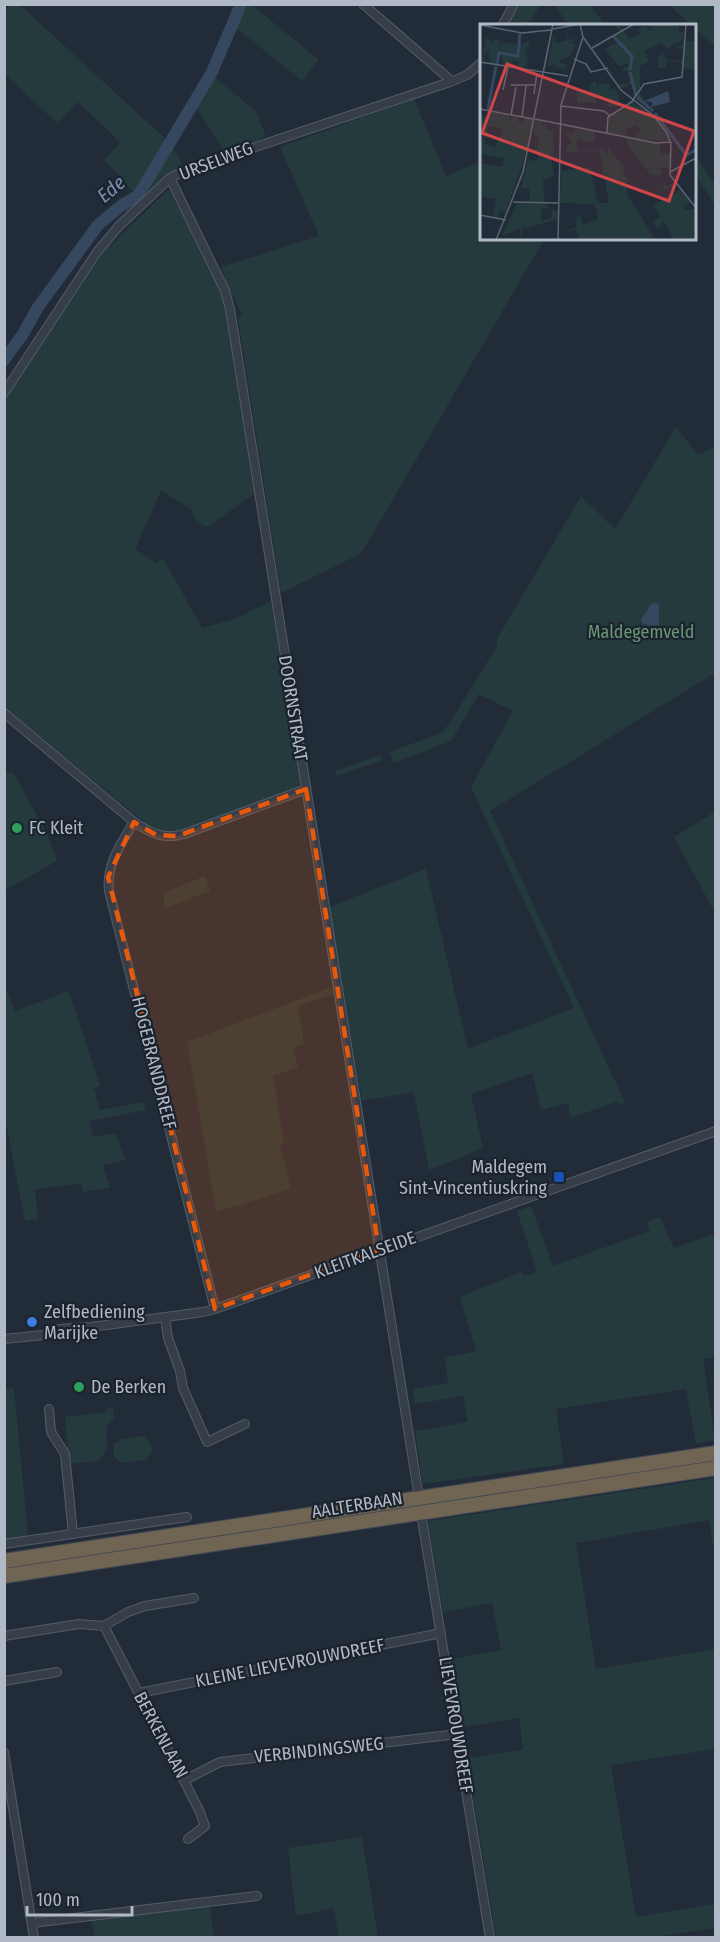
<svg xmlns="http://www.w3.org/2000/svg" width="720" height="1942" font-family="'Fira Sans Condensed',sans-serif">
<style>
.green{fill:#253a3c}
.water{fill:#364760}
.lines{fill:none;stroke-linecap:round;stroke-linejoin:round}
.stream{stroke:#364760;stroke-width:2}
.river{stroke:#364760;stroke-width:12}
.street-casing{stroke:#545c68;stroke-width:10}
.highway-casing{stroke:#414955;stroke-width:16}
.street{stroke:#363e4a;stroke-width:8}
.highway{stroke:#706453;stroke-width:14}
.marked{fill:#e8590c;fill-opacity:0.2;stroke:#e8590c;stroke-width:4.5;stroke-dasharray:12 8;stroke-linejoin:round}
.leisure-dot{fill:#2e9e5b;stroke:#1b232e;stroke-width:2}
.transit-dot{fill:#1a4fb4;stroke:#1b232e;stroke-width:2}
.shop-dot{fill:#3f7fe0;stroke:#1b232e;stroke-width:2}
.labels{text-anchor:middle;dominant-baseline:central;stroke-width:4.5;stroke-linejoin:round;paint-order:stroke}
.street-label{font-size:18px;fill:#b1b9c6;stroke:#1b232e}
.park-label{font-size:18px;fill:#689673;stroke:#1b232e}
.poi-label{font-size:18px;fill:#b1b9c6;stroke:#1b232e;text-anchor:start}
.water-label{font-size:20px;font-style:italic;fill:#798fad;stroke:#1b232e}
.inset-river{fill:none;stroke:#364760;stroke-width:3}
.inset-road{fill:none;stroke:#5b6471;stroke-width:1.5}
.view{fill:#cf4548;fill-opacity:0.15;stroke:#cf4548;stroke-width:3}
.inset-edge{fill:none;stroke:#b1b9c6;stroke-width:3}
</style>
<rect width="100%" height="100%" fill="#222c39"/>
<g class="green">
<polygon points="238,4 252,5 319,60 302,81 235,27 228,43 222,40"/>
<polygon points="11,5 20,5 170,143 183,165 161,180 126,213 119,203 135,194 105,160 120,142 78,102 57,123 5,74 4,12"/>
<polygon points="516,5 540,5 528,25 504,26"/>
<polygon points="554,5 590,5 605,25 566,25 563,17"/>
<polygon points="669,5 715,5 715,46"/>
<polygon points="208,72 256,111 266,137 225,152 192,102"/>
<polygon points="414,99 446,176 481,161 482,238 542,239 542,243 364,549 356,556 281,593 238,318 243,315 229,290 221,267 319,236 280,147"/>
<polygon points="694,154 715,184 715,205 695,175"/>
<path d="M168,190l4,4 52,107 30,193 -46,33 -11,-5 -6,-13 -30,-18 -26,58 22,14 6,-5 39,70 33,-9 36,-18 30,178 -1,5 -3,3 -117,44c-13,4 -22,1 -32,-6l-143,-117 -1,-307 101,-151z"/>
<polygon points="676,427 698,455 715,447 715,673 490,811 626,1105 616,1102 571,1118 568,1103 541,1110 532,1073 471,1094 483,1148 429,1170 414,1092 362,1101 329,907 426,869 468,1049 574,1008 471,787 513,711 479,694 451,741 393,763 390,752 436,735 443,731 449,724 497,646 497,639 581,496 615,529"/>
<polygon points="381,755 382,760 337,776 335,771"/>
<polygon points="11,772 15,775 48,836 57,861 5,890 5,775"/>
<polygon points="715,812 715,913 674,837"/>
<polygon points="205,876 210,891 165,908 163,893"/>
<polygon points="4,986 15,1011 69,991 100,1086 94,1088 100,1110 144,1102 145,1110 89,1121 93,1137 116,1133 125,1160 103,1165 110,1188 83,1192 81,1183 35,1190 38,1219 25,1221 5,1118"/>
<polygon points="332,987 333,994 298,1006 304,1044 293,1048 298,1067 273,1076 284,1143 280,1145 291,1189 216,1212 187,1042"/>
<polygon points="531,1206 553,1266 650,1231 646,1223 660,1217 674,1248 715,1234 715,1357 703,1359 715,1440 696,1444 686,1389 556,1409 564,1464 423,1484 415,1431 468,1422 463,1396 415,1404 413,1389 448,1383 445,1358 476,1351 460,1297 520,1272 524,1276 537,1272 517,1211"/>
<polygon points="14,1388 28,1537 5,1542 5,1389"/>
<polygon points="113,1408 114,1417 106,1427 107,1450 98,1461 69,1464 65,1417 105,1412 106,1409"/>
<polygon points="144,1436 151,1444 152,1451 146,1460 121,1463 113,1455 114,1444 122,1439"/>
<polygon points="715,1478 715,1557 709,1520 576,1543 596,1669 715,1649 715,1749 611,1765 636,1917 715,1904 715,1928 655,1937 496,1937 467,1758 523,1750 519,1718 462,1727 451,1659 501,1650 492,1603 443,1612 428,1521"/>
<polygon points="362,1837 378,1937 339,1937 334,1908 296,1916 288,1848"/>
<polygon points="209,1905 214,1937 95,1937 91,1918"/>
</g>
<polygon class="water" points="652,603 659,604 659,625 652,626 643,624 641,619"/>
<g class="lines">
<polyline class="stream" points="377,11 420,48"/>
<polyline class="river" points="4,360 23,334 38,307 98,225 122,205 138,196 212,72 241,4"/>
<defs>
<g id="street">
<polyline points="363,4 447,77 450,82"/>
<polyline points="502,26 514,4"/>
<polyline points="170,178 225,291 230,309 419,1498"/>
<polyline points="4,393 97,252 118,227 170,178 184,171 450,82 467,75 482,62"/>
<path d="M4,713l130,109c16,11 30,18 50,12l122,-45"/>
<path d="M134,822c-13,22 -28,42 -25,69l106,418"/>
<polyline points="165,1317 168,1338 180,1371 183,1388 207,1442 245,1424"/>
<polyline points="4,1339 44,1335 59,1329 91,1327 203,1312 215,1309 716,1131"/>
<polyline points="49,1409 51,1432 65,1454 73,1534"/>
<polyline points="421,1513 490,1938"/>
<polyline points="4,1544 187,1517"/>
<polyline points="104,1626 199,1810 205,1826 188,1839"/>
<polyline points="4,1636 79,1624 104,1626 128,1612 145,1606 194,1598"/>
<polyline points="4,1681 57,1672"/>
<polyline points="139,1693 441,1633"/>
<polyline points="4,1752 34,1938"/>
<polyline points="185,1780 220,1762 458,1734"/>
<polyline points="32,1923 257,1896"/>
</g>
<g id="highway">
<polyline points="4,1561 716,1453"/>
<polyline points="4,1576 716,1468"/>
</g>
</defs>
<use href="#street" class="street-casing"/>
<use href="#highway" class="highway-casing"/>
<use href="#street" class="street"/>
<use href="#highway" class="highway"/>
</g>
<path class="marked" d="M306,789l73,461 -164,59 -107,-432 26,-55 22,13 21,1z"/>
<g class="leisure-dot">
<circle cx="17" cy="828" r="6"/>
<circle cx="79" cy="1387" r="6"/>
</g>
<rect class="transit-dot" x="553" y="1171" width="12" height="12" rx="3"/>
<circle class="shop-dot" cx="32" cy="1322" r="6"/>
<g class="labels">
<g class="street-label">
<text transform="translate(216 161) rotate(-21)">URSELWEG</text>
<text transform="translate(293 708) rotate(81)">DOORNSTRAAT</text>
<text transform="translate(154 1063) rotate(76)">HOGEBRANDDREEF</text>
<text transform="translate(365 1255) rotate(-20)">KLEITKALSEIDE</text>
<text transform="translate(357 1505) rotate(-9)">AALTERBAAN</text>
<text transform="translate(290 1663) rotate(-11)">KLEINE LIEVEVROUWDREEF</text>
<text transform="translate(456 1725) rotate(81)">LIEVEVROUWDREEF</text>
<text transform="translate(161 1735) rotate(62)">BERKENLAAN</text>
<text transform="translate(319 1750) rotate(-6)">VERBINDINGSWEG</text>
</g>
<g class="park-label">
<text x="641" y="632">Maldegemveld</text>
</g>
<g class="poi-label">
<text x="29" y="828">FC Kleit</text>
<text x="547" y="1167" text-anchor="end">Maldegem<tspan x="547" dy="21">Sint-Vincentiuskring</tspan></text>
<text x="44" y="1312">Zelfbediening<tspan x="44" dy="21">Marijke</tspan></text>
<text x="91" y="1387">De Berken</text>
</g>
<g class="water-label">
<text transform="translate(111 189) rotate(-40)">Ede</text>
</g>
</g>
<g transform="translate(480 24)">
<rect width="216" height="216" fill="#222c39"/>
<path d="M134,0h5l10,15 11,-5 -2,-5 7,-4 7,7 -2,-8h24l5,2v6h5l-1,7 -17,10 -4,-7 -18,9 5,10 -9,5v27l6,10h6h-7l-7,-6 -6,-13 -12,5 -1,-4 11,-3 -3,-11 -6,-1 12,-8 -14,4 -12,-14 -1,-4 13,-7 -6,-5 8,-4zM74,10l2,9 11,-3v-5l2,5 7,-1 -7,4 7,1 -6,12 -12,5 9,4 -2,4 -8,-1 -1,-6 -1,7 -2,-5 -6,4zM6,13l6,6 2,-4 5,1 1,9 1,-7 19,3 10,-5 -5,15 3,1 -1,9 -7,4 -3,-8 -14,5 -2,-12 -4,11 -7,-2 -2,-15 -6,14zM203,16l13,2v28l-12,-2 -4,-6 -13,-1 -1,7h-8v-11l6,-3 2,6 18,1 -1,-12 -9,-3 9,-1zM116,58l2,9v-7l11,-1 1,7 5,-1 4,7v10l-10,1 -2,-10 -11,1v5l-12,-1 -1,5v-6l-5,2 -2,-12 15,2 -1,-10zM153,78l21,14 16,25 -33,-2 -1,-6 5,-3 -5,-5 -10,4 1,7 -19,-3 1,-16zM0,85l2,7 5,1 1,-6 21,4 1,6 2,-6 7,2 -1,5h5l1,-4 9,1 -9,41 -20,55 -2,-6 -5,8h-4l3,-18 -16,-3v-33l22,4 2,-9 -24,-4 5,-29 -5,1zM8,102l15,3 -7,18 -12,-3zM56,96l6,1 -1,6 5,-4 2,7h5v8l6,1 -6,1 1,12 -4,1 4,23 -11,4 1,22 5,6 -8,1v12l11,-3v-9l6,3v7l-36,10 -2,11v-11l-18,6 15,-31 13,-3 -1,-12 -8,-1 7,-28 9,1 2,-9 -8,-2 6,-2 2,-12 -6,-2zM95,104l20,3v11l-18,-2v11l25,-2 6,7v-13l1,6 17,21 -4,2 7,9 -3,2 2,16 35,-10 1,-8 2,6 8,-4 5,2 -49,14 23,37 -3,4h-71l-3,-11 -17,5 18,-7 -2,-9 6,-2 1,9 16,-6 -3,-15 -35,-1 1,-32 29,-4 8,36h11l-10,-53 -33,3 2,-8h4l-6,-13 8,1zM147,114l33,5v11l10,-1v15h-9l1,7h-11l-23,-28zM202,165l9,13 -8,5 2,3 11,-1v31h-26l3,-2 -9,-17 -6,8 -5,-8 8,-5 -8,-11z" fill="#253a3c" fill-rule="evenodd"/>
<path d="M188,67l2,11 -19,5 1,-5 -8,-1z" fill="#364760"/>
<path class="inset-river" d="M133,12l19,20 -2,14M17,40l2,-11 19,3 2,-22M150,48l6,24M157,73l16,14M8,85l8,-43M175,89l31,42 10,-5"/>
<path class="inset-road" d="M0,1l42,8 29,-3M73,5l27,-5M103,13l38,53 33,26 12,16 5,11 -1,32 26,33M112,24l42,-24M94,35l12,5 5,8 17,-4M0,38l88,14M31,61h23M23,66l5,-23M54,70l3,-21M152,77l12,-17 38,-7 4,-53M81,82l43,5 6,5M0,85l53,10M31,91l5,-28M42,93l4,-31M55,95l121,24 15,-1M127,109l1,-16 25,-16M190,148l26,-14M33,178l46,1M0,191l26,5M16,216l27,-68 30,-148M78,216l3,-135 22,-68 -3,-13"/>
<path class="view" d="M27,40l187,67 -25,70 -187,-68z"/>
<rect width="216" height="216" class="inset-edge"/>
</g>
<rect width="720" height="1942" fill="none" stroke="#b1b9c6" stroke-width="12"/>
<path d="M27 1906v9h105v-9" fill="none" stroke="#b1b9c6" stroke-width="3"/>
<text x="36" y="1906" font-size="18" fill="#b1b9c6" stroke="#1b232e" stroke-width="4.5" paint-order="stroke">100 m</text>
</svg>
